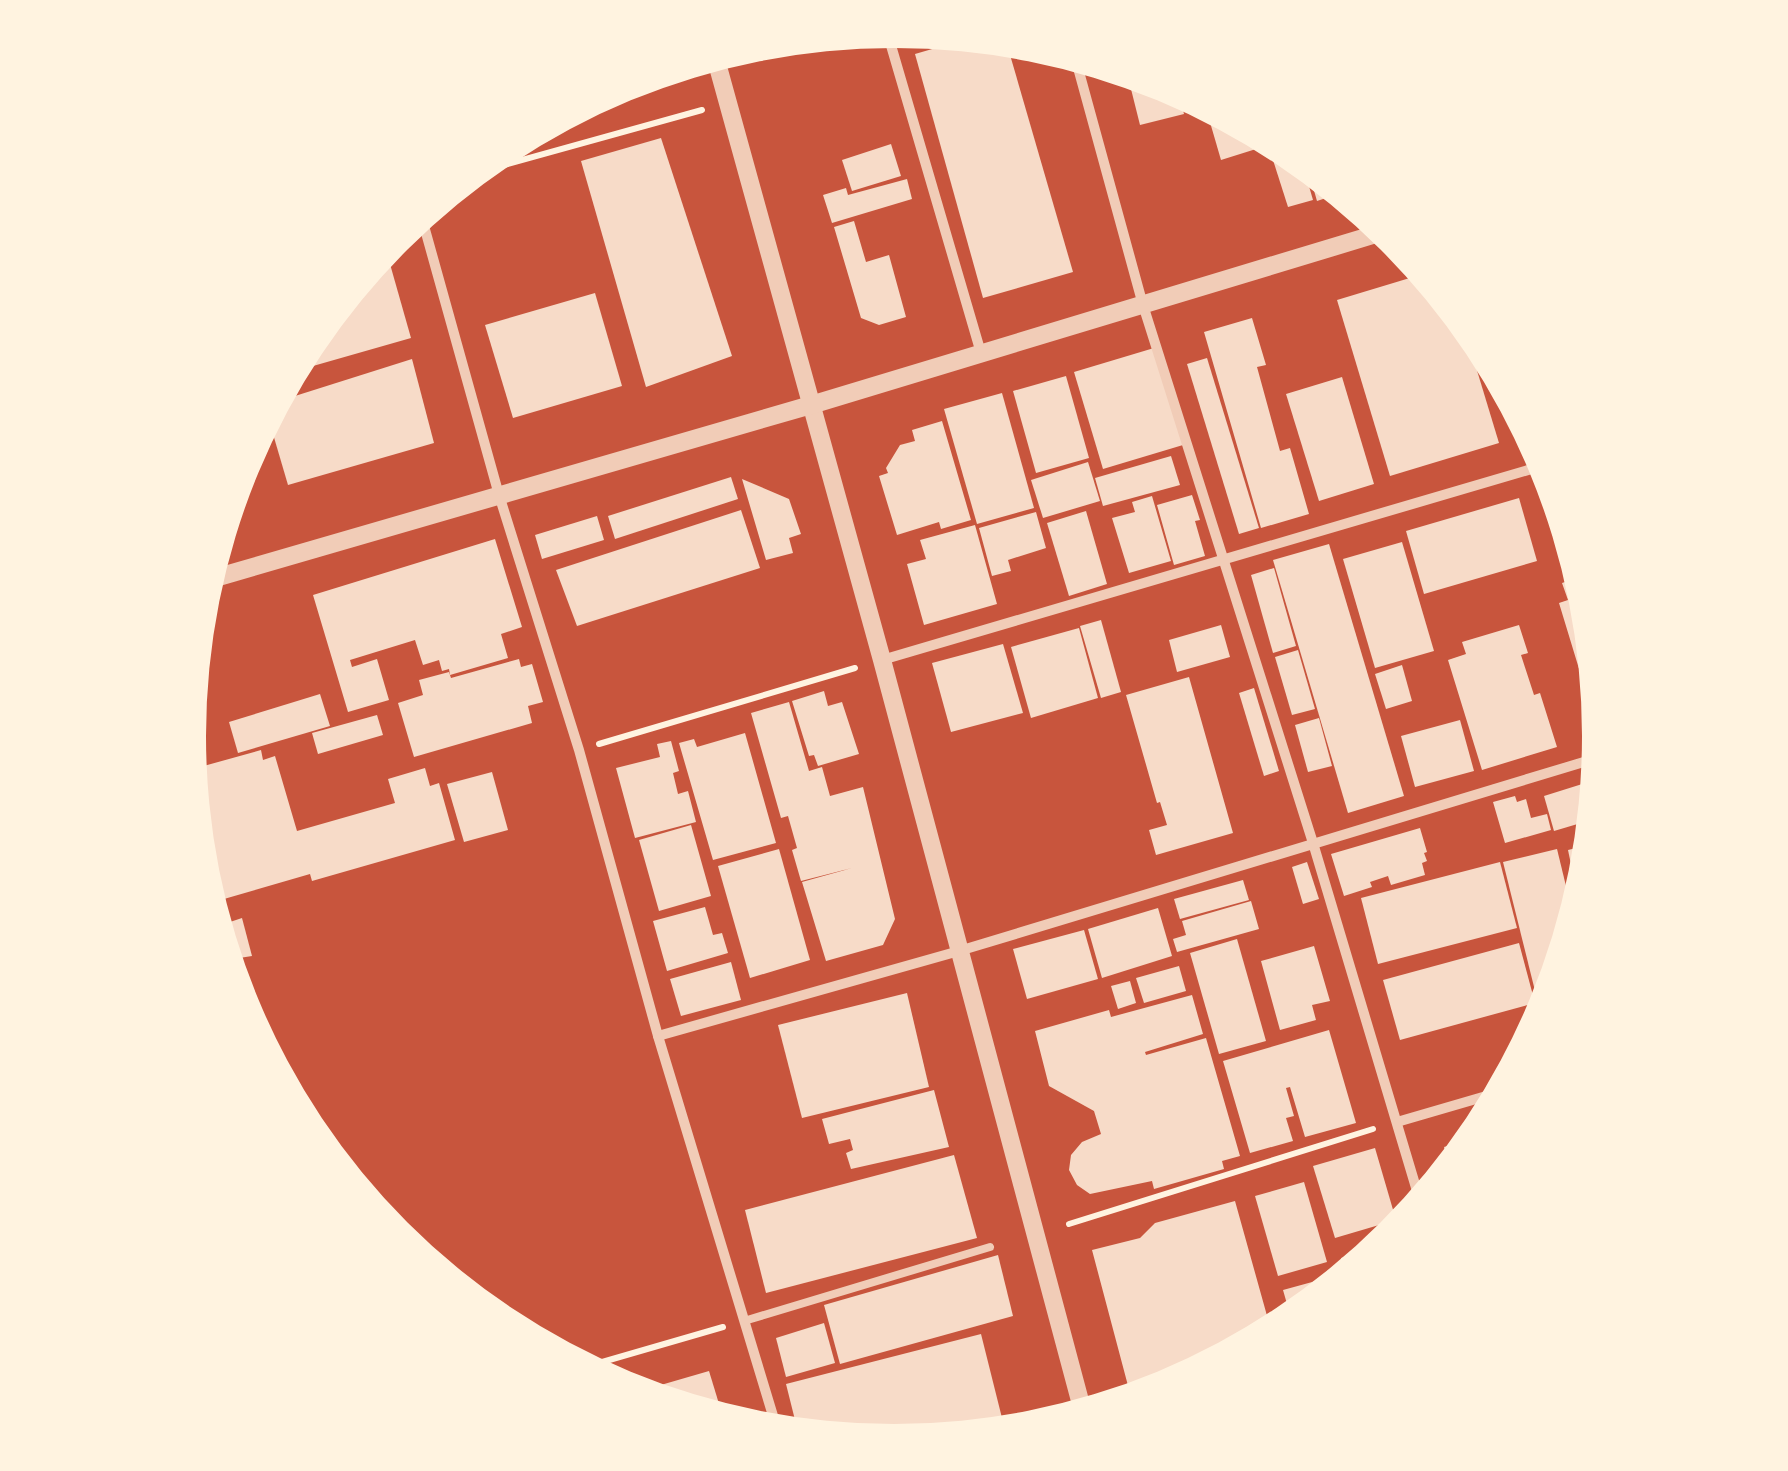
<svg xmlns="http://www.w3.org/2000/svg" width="1788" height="1471" font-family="'Nunito Sans',sans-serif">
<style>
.building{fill:#f7dbc8}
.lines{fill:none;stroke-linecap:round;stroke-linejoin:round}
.path{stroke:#fff3e0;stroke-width:6}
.service{stroke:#f1ccb7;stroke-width:8}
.minor{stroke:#f1ccb7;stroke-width:10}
.tertiary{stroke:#f1ccb7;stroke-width:18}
</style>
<rect width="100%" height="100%" fill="#c8553d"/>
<g class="building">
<polygon points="819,37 784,49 782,41"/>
<polygon points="970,38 1006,41 1073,272 983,298 915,54"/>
<polygon points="1127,73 1178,91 1184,114 1140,125"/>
<polygon points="657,74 661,88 572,116 571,112 625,83"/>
<polygon points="1205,105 1275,143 1221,160"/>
<polygon points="661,138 732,356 646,387 581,161"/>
<polygon points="891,144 901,176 852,191 842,160"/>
<polygon points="1293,155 1302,162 1313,200 1288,207 1273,160"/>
<polygon points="1307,166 1337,191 1338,194 1317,201"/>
<polygon points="907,179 912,199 832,223 823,195 846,188 848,195"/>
<polygon points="854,221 866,262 889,255 906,317 879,325 861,318 834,227"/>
<polygon points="388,257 411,338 292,372 308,343 376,260"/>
<polygon points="1423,274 1462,321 1499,443 1390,476 1337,300"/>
<polygon points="595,293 622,386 513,418 485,325"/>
<polygon points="1252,318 1266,365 1257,367 1280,451 1290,448 1309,514 1261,528 1204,332"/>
<polygon points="1154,348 1183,445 1103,469 1074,372"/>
<polygon points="1207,358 1259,528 1239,534 1187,364"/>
<polygon points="412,359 434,443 288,485 268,417 276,402"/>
<polygon points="1066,376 1089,458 1036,473 1013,391"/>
<polygon points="1342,377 1374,484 1319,501 1286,394"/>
<polygon points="1002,393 1034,508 977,524 944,409"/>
<polygon points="942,421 971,520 941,529 939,522 897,535 879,476 888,473 886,468 900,445 915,441 912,430"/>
<polygon points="1171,456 1180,485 1103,506 1095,478"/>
<polygon points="1088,462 1100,501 1043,518 1031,480"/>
<polygon points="731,477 738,499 615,539 608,516"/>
<polygon points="742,479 789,499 801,534 789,538 793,553 766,560"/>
<polygon points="1192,495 1200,520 1195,521 1205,556 1174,565 1157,505"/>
<polygon points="1152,496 1171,561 1129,573 1112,518 1135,512 1132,502"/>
<polygon points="1519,498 1537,561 1424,594 1406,531"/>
<polygon points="741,510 760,568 577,626 556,570"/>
<polygon points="1086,511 1107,584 1069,596 1047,523"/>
<polygon points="1036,512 1046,548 1008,560 1011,571 992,576 979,528"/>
<polygon points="597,516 604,540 542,559 535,535"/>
<polygon points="975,525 997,604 924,625 907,564 926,559 920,540"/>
<polygon points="495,539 522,627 501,634 508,658 450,675 449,669 442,671 439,660 423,665 415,640 350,660 352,667 377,659 389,700 348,712 313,595"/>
<polygon points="1402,542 1434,651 1375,668 1343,559"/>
<polygon points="1329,544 1404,796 1348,813 1273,560"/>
<polygon points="1274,568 1296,646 1273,653 1251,575"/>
<polygon points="1580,577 1586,598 1596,703 1590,705 1559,603 1568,600 1562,583"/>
<polygon points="1101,620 1121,692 1101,698 1080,626"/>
<polygon points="1221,625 1230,657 1177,672 1169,640"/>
<polygon points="1519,625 1528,653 1521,655 1534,695 1540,693 1557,747 1482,770 1448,660 1466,654 1462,642"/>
<polygon points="1079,628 1098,698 1031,718 1011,647"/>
<polygon points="1003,644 1023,713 951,732 932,663"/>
<polygon points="1298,650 1315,709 1292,715 1275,657"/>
<polygon points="519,659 521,667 532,664 543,702 528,706 532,723 414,757 398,703 423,695 419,680 449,672 451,678"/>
<polygon points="1402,665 1412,701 1386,709 1375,674"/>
<polygon points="1189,677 1233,833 1156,855 1149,830 1167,825 1160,802 1157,803 1126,695"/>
<polygon points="1254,688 1279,771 1264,776 1239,693"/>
<polygon points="824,691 828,706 842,702 859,754 818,766 814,755 809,756 792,701"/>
<polygon points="320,694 330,726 238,753 229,722"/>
<polygon points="789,702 809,771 822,767 830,796 863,787 895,919 883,945 826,961 802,882 852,868 801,881 792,850 797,848 788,816 781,818 751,713"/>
<polygon points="377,715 383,735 318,754 312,733"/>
<polygon points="1319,718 1332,766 1308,772 1295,725"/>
<polygon points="1460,720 1474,771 1415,787 1401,736"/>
<polygon points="745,733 776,843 713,860 679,743 694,739 697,747"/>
<polygon points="671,741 679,771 673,773 678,794 688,791 696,822 635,838 616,768 660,757 657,744"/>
<polygon points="261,750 263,760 275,756 297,831 395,803 388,779 425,768 430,786 439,783 455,840 312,881 310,874 224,899 195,800 201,798 193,769"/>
<polygon points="492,772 508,830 464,842 447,784"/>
<polygon points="1595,780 1591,820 1554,831 1544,796"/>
<polygon points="1515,796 1517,802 1526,799 1531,818 1547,814 1551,830 1505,843 1493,802"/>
<polygon points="691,825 711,896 659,911 639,840"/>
<polygon points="1420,828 1427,852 1424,853 1427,861 1422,863 1425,875 1391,885 1388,876 1370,882 1372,887 1344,896 1331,854"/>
<polygon points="1589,845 1586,874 1578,898 1568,850"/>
<polygon points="779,849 810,960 750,978 718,866"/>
<polygon points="1557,849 1573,915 1541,1015 1503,862"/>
<polygon points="1307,862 1319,899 1303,904 1292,867"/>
<polygon points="1500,862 1517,928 1378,964 1361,898"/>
<polygon points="1243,880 1249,900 1180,919 1174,899"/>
<polygon points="1251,901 1259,929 1177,952 1173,939 1186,935 1182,921"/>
<polygon points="705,907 713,935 722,933 728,953 667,971 653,921"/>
<polygon points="1158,908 1172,956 1102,978 1088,929"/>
<polygon points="242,918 252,956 233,959 227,956 218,926"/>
<polygon points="1084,930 1098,979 1027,999 1013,949"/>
<polygon points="1237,939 1266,1041 1219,1054 1190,953"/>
<polygon points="1519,943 1535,1003 1400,1040 1383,980"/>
<polygon points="1314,946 1330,1001 1312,1005 1316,1020 1280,1030 1261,961"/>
<polygon points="731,962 741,1000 681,1016 670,979"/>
<polygon points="1179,966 1186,991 1144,1003 1136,978"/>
<polygon points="1130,981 1136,1003 1118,1009 1111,986"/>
<polygon points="907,993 929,1087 802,1118 778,1025"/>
<polygon points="1192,995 1203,1034 1145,1052 1146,1055 1206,1038 1240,1156 1222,1161 1224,1169 1154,1189 1152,1181 1090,1194 1077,1185 1069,1170 1071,1155 1082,1142 1101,1134 1094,1111 1049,1086 1035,1031 1109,1010 1111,1017"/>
<polygon points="1329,1030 1356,1123 1305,1137 1290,1087 1286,1088 1294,1116 1286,1118 1293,1141 1250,1153 1223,1061"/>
<polygon points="934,1090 949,1147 851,1169 846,1153 853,1150 850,1139 829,1144 822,1119"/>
<polygon points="1471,1139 1449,1166 1444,1147"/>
<polygon points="1375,1148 1396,1220 1335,1238 1313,1166"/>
<polygon points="954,1155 977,1238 766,1293 745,1210"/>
<polygon points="1304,1182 1327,1262 1278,1276 1255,1196"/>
<polygon points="1235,1201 1271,1330 1163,1388 1131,1397 1092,1250 1140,1238 1155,1223"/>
<polygon points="1377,1248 1347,1272 1291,1318 1283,1290 1345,1273 1341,1258"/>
<polygon points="998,1255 1013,1316 840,1364 824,1305"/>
<polygon points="824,1323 835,1363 786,1377 776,1338"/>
<polygon points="981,1334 1005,1430 894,1441 798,1432 786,1384"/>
<polygon points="709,1371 723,1417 649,1395 647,1389"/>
</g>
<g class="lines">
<g class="path">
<polyline points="472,174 702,110"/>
<polyline points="599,744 855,668"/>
<polyline points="1069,1224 1373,1129"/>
<polyline points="585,1367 723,1327"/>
</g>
<polyline class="service" points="744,1321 990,1247"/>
<g class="minor">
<polyline points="922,33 890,42 981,353"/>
<polyline points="1075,57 1143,305 1313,843 1420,1201"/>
<polyline points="421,215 499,495 579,750 658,1036 777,1429"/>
<polyline points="882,660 1545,465"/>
<polyline points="658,1036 959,951 1597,758"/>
<polyline points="1397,1122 1500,1092"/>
</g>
<g class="tertiary">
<polyline points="715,56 882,660 1083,1412"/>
<polyline points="208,580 811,405 1386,231"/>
</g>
</g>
<path d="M0 0H1788V1471H0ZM206 736a688 688 0 1 1 1376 0a688 688 0 1 1-1376 0Z" fill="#fff3e0" fill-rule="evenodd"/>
</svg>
